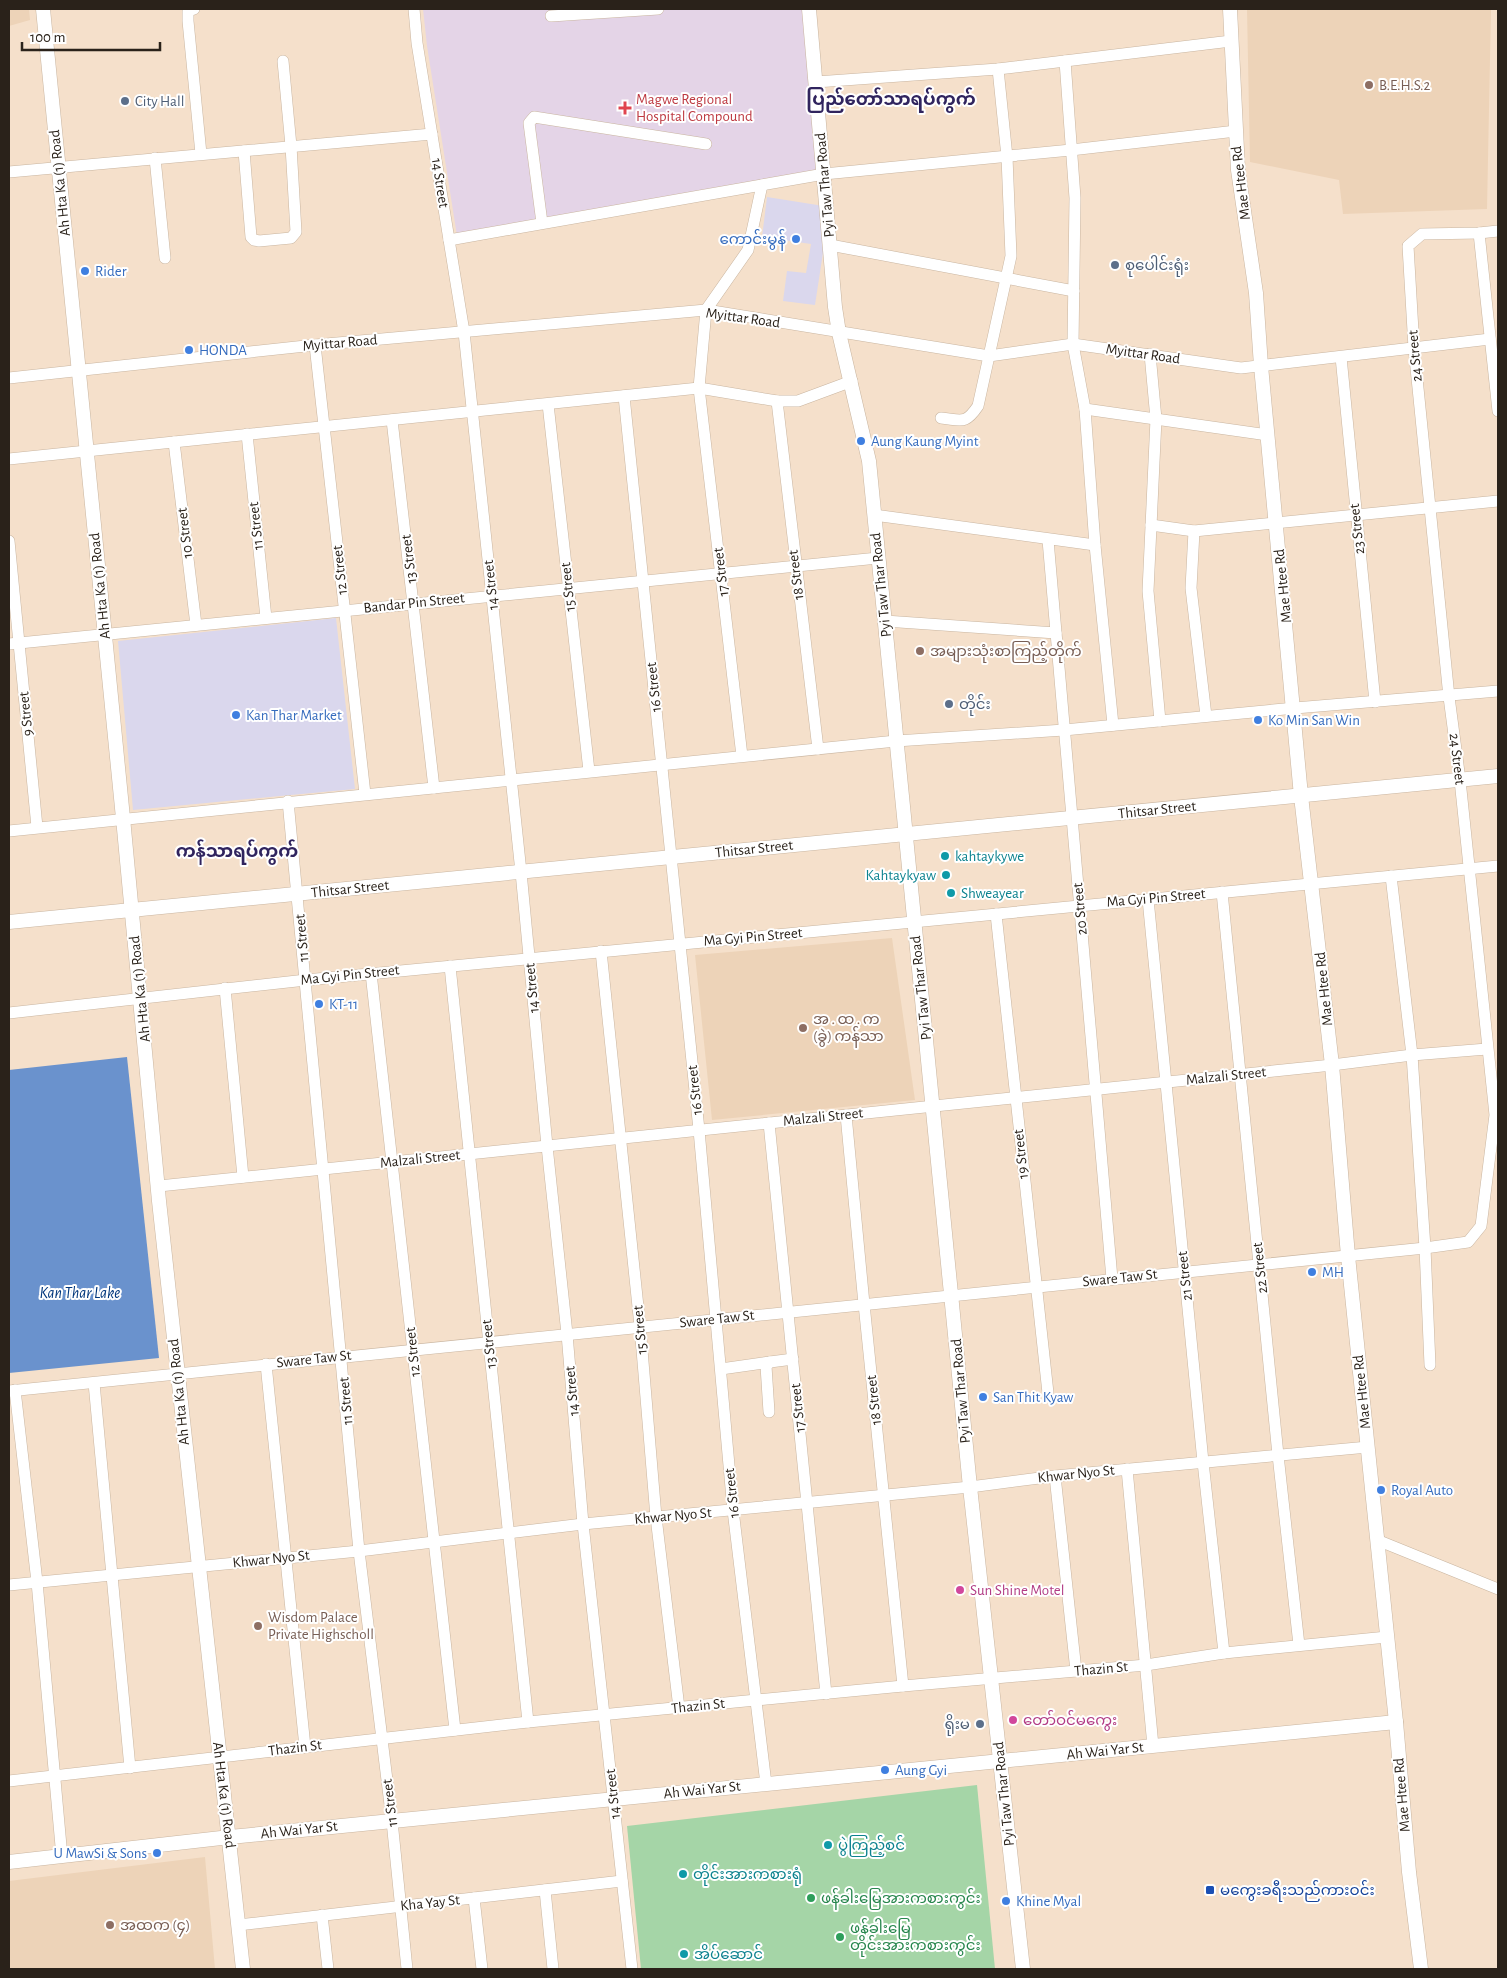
<svg xmlns="http://www.w3.org/2000/svg" width="1507" height="1978" font-family="'Alegreya Sans','Noto Sans Myanmar',sans-serif">
<style>
.commercial{fill:#dad7ed}
.built{fill:#edd3b8}
.medical{fill:#e4d4e7}
.green{fill:#a5d5a7}
.water{fill:#6a92cd}
.lines{fill:none;stroke-linecap:round;stroke-linejoin:round}
.minor-casing{stroke:#c9b5a0;stroke-width:12}
.tertiary-casing{stroke:#c9b5a0;stroke-width:15}
.minor{stroke:#fff;stroke-width:11}
.tertiary{stroke:#fff;stroke-width:14}
.education-dot{fill:#8d6e63;stroke:#fff;stroke-width:2}
.service-dot{fill:#5c6f8a;stroke:#fff;stroke-width:2}
.health-dot{fill:#e0444e;stroke:#fff;stroke-width:2}
.shop-dot{fill:#3f7fe0;stroke:#fff;stroke-width:2}
.culture-dot{fill:#0f9aa8;stroke:#fff;stroke-width:2}
.hotel-dot{fill:#d1479c;stroke:#fff;stroke-width:2}
.transit-dot{fill:#1a4fb4;stroke:#fff;stroke-width:2}
.leisure-dot{fill:#2e9e5b;stroke:#fff;stroke-width:2}
.labels{text-anchor:middle;dominant-baseline:central;stroke-width:4;stroke-linejoin:round;paint-order:stroke}
.education-label{font-size:15px;fill:#785e54;stroke:#fff;text-anchor:start}
.health-label{font-size:15px;fill:#be3a42;stroke:#fff;text-anchor:start}
.service-label{font-size:15px;fill:#4e5e75;stroke:#fff;text-anchor:start}
.street-label{font-size:15px;fill:#2a221a;stroke:#fff}
.shop-label{font-size:15px;fill:#366cbe;stroke:#fff;text-anchor:start}
.culture-label{font-size:15px;fill:#0d838f;stroke:#fff;text-anchor:start}
.hotel-label{font-size:15px;fill:#b23c85;stroke:#fff;text-anchor:start}
.transit-label{font-size:15px;fill:#164399;stroke:#fff;text-anchor:start}
.leisure-label{font-size:15px;fill:#27864d;stroke:#fff;text-anchor:start}
.water-label{font-size:16px;font-style:italic;fill:#00367c;stroke:#fff}
.quarter-label{font-size:18px;font-weight:bold;fill:#30245e;stroke:#fff}
</style>
<rect width="100%" height="100%" fill="#f5e0cb"/>
<g class="commercial">
<polygon points="767,197 830,207 815,305 783,301 787,271 806,273 811,244 762,237"/>
<polygon points="336,618 355,789 133,810 118,641"/>
</g>
<g class="built">
<polygon points="9,9 29,9 30,20 9,26"/>
<polygon points="1247,9 1491,9 1487,209 1343,214 1339,180 1250,162"/>
<polygon points="892,938 915,1100 712,1120 695,955"/>
<polygon points="205,1857 215,1969 9,1969 9,1881"/>
</g>
<polygon class="medical" points="423,9 804,9 820,171 457,236 427,46"/>
<polygon class="green" points="977,1785 995,1969 641,1969 627,1826"/>
<polygon class="water" points="127,1057 159,1358 9,1373 9,1070"/>
<g class="lines">
<defs>
<g id="minor">
<polyline points="194,9 188,11 188,21 201,154"/>
<polyline points="414,9 417,43 464,332 521,872 547,1146 567,1334 583,1524 632,1969"/>
<polyline points="551,16 658,9"/>
<polyline points="1065,61 1075,198 1073,344 1085,409 1095,545 1113,725"/>
<polyline points="816,82 998,69 1231,41"/>
<polyline points="244,151 251,237 254,240 259,241 291,238 296,232 291,146 283,61"/>
<polyline points="155,158 165,258"/>
<polyline points="9,172 432,134"/>
<polyline points="542,223 529,123 534,117 706,144"/>
<polyline points="1479,233 1498,411"/>
<polyline points="449,240 824,174 1071,150 1236,131"/>
<polyline points="830,245 1074,291"/>
<polyline points="315,345 365,794"/>
<polyline points="1150,354 1156,419 1148,591 1160,721"/>
<polyline points="1341,357 1375,702"/>
<polyline points="9,378 315,345 706,310 989,356 1073,344 1241,368 1490,339"/>
<polyline points="624,396 699,1130 733,1510 766,1784"/>
<polyline points="777,401 818,749"/>
<polyline points="548,404 589,771"/>
<polyline points="1085,409 1268,435"/>
<path d="M941,418c21,2 24,7 37,-12l33,-150 -4,-99 -9,-88"/>
<polyline points="392,420 434,788"/>
<polyline points="247,434 266,618"/>
<polyline points="174,442 196,625"/>
<polyline points="9,459 699,388 777,401 798,401 852,381"/>
<polyline points="874,515 1095,545"/>
<polyline points="1151,525 1194,531 1498,501"/>
<polyline points="1194,531 1191,588 1206,716"/>
<polyline points="1048,540 1112,1279"/>
<polyline points="9,541 37,827"/>
<polyline points="885,621 1056,633"/>
<polyline points="9,644 878,558"/>
<polyline points="742,756 699,388 706,310 748,250 762,185"/>
<polyline points="288,801 359,1551 392,1821 407,1969"/>
<polyline points="9,831 896,741 1064,730 1295,708 1498,691"/>
<polyline points="1391,876 1412,1055 1425,1248 1430,1365"/>
<polyline points="1222,892 1278,1455 1299,1645"/>
<polyline points="1148,899 1203,1462 1224,1653"/>
<polyline points="996,914 1048,1393"/>
<polyline points="601,951 640,1326 656,1517 679,1708"/>
<polyline points="450,966 528,1722"/>
<polyline points="371,973 455,1730"/>
<polyline points="225,988 243,1177"/>
<polyline points="9,1013 306,980 1498,866"/>
<polyline points="846,1115 864,1304 903,1686"/>
<polyline points="769,1123 826,1694"/>
<polyline points="159,1186 1332,1065 1412,1055 1487,1049"/>
<polyline points="266,1364 305,1747"/>
<polyline points="721,1369 770,1362"/>
<polyline points="94,1383 130,1768"/>
<polyline points="15,1390 37,1582 62,1857"/>
<polyline points="9,1391 1425,1248 1468,1242 1481,1226 1495,1115 1460,780 1449,697 1414,348 1408,246 1422,234 1479,233 1498,231"/>
<polyline points="769,1412 766,1366 770,1362 793,1359"/>
<polyline points="1127,1469 1153,1746"/>
<polyline points="1055,1476 1076,1671"/>
<polyline points="1377,1540 1498,1589"/>
<polyline points="9,1585 359,1551 583,1524 970,1487 1055,1476 1368,1447"/>
<polyline points="9,1781 528,1722 903,1686 1146,1665 1224,1653 1387,1637"/>
<polyline points="545,1890 553,1969"/>
<polyline points="474,1898 482,1969"/>
<polyline points="322,1915 328,1969"/>
<polyline points="238,1925 622,1881"/>
</g>
<g id="tertiary">
<polyline points="43,9 123,818 159,1201 243,1969"/>
<polyline points="809,9 835,307 839,333 869,461 970,1487 1023,1969"/>
<polyline points="1230,9 1238,170 1256,293 1261,366 1301,796 1332,1065 1348,1256 1396,1722 1409,1872 1421,1969"/>
<polyline points="9,922 1498,776"/>
<polyline points="9,1862 230,1837 1396,1722"/>
</g>
</defs>
<use href="#minor" class="minor-casing"/>
<use href="#tertiary" class="tertiary-casing"/>
<use href="#minor" class="minor"/>
<use href="#tertiary" class="tertiary"/>
</g>
<g class="education-dot">
<circle cx="1369" cy="85" r="5"/>
<circle cx="920" cy="651" r="5"/>
<circle cx="803" cy="1028" r="5"/>
<circle cx="258" cy="1626" r="5"/>
<circle cx="110" cy="1925" r="5"/>
</g>
<g class="service-dot">
<circle cx="125" cy="101" r="5"/>
<circle cx="1115" cy="265" r="5"/>
<circle cx="949" cy="704" r="5"/>
<circle cx="980" cy="1724" r="5"/>
</g>
<path class="health-dot" d="M622.5 100.5h5v5h5v5h-5v5h-5v-5h-5v-5h5z"/>
<g class="shop-dot">
<circle cx="796" cy="239" r="5"/>
<circle cx="85" cy="271" r="5"/>
<circle cx="189" cy="350" r="5"/>
<circle cx="861" cy="441" r="5"/>
<circle cx="236" cy="715" r="5"/>
<circle cx="1258" cy="720" r="5"/>
<circle cx="319" cy="1004" r="5"/>
<circle cx="1312" cy="1272" r="5"/>
<circle cx="983" cy="1397" r="5"/>
<circle cx="1381" cy="1490" r="5"/>
<circle cx="885" cy="1770" r="5"/>
<circle cx="157" cy="1853" r="5"/>
<circle cx="1006" cy="1901" r="5"/>
</g>
<g class="culture-dot">
<circle cx="945" cy="856" r="5"/>
<circle cx="946" cy="875" r="5"/>
<circle cx="951" cy="893" r="5"/>
<circle cx="828" cy="1845" r="5"/>
<circle cx="683" cy="1874" r="5"/>
<circle cx="684" cy="1954" r="5"/>
</g>
<g class="hotel-dot">
<circle cx="960" cy="1590" r="5"/>
<circle cx="1013" cy="1720" r="5"/>
</g>
<rect class="transit-dot" x="1205" y="1885" width="10" height="10" rx="2.5"/>
<g class="leisure-dot">
<circle cx="811" cy="1898" r="5"/>
<circle cx="840" cy="1937" r="5"/>
</g>
<g class="labels">
<g class="education-label">
<text x="1379" y="85">B.E.H.S.2</text>
<text x="930" y="651">အများသုံးစာကြည့်တိုက်</text>
<text x="813" y="1019">အ . ထ . က<tspan x="813" dy="17">(ခွဲ) ကန်သာ</tspan></text>
<text x="268" y="1617">Wisdom Palace<tspan x="268" dy="17">Private Highscholl</tspan></text>
<text x="120" y="1925">အထက (၄)</text>
</g>
<g class="health-label">
<text x="636" y="99">Magwe Regional<tspan x="636" dy="17">Hospital Compound</tspan></text>
</g>
<g class="service-label">
<text x="135" y="101">City Hall</text>
<text x="1125" y="265">စုပေါင်းရုံး</text>
<text x="959" y="704">တိုင်း</text>
<text x="970" y="1724" text-anchor="end">ရိုးမ</text>
</g>
<g class="street-label">
<text transform="translate(60 183) rotate(-96)">Ah Hta Ka (1) Road</text>
<text transform="translate(440 183) rotate(81)">14 Street</text>
<text transform="translate(1241 183) rotate(-97)">Mae Htee Rd</text>
<text transform="translate(825 185) rotate(-95)">Pyi Taw Thar Road</text>
<text transform="translate(743 318) rotate(8)">Myittar Road</text>
<text transform="translate(340 343) rotate(-5)">Myittar Road</text>
<text transform="translate(1143 354) rotate(8)">Myittar Road</text>
<text transform="translate(1415 356) rotate(-95)">24 Street</text>
<text transform="translate(256 526) rotate(-96)">11 Street</text>
<text transform="translate(1357 529) rotate(-96)">23 Street</text>
<text transform="translate(185 533) rotate(-97)">10 Street</text>
<text transform="translate(409 559) rotate(-97)">13 Street</text>
<text transform="translate(340 570) rotate(-96)">12 Street</text>
<text transform="translate(721 572) rotate(-97)">17 Street</text>
<text transform="translate(796 575) rotate(-97)">18 Street</text>
<text transform="translate(491 585) rotate(-96)">14 Street</text>
<text transform="translate(881 585) rotate(-96)">Pyi Taw Thar Road</text>
<text transform="translate(100 586) rotate(-96)">Ah Hta Ka (1) Road</text>
<text transform="translate(1283 586) rotate(-96)">Mae Htee Rd</text>
<text transform="translate(568 587) rotate(-96)">15 Street</text>
<text transform="translate(414 603) rotate(-6)">Bandar Pin Street</text>
<text transform="translate(654 687) rotate(-96)">16 Street</text>
<text transform="translate(26 714) rotate(-96)">9 Street</text>
<text transform="translate(1457 759) rotate(83)">24 Street</text>
<text transform="translate(1157 810) rotate(-6)">Thitsar Street</text>
<text transform="translate(754 849) rotate(-6)">Thitsar Street</text>
<text transform="translate(350 889) rotate(-6)">Thitsar Street</text>
<text transform="translate(1156 898) rotate(-5)">Ma Gyi Pin Street</text>
<text transform="translate(1080 909) rotate(-95)">20 Street</text>
<text transform="translate(753 937) rotate(-5)">Ma Gyi Pin Street</text>
<text transform="translate(302 938) rotate(-95)">11 Street</text>
<text transform="translate(350 975) rotate(-6)">Ma Gyi Pin Street</text>
<text transform="translate(532 988) rotate(-95)">14 Street</text>
<text transform="translate(921 988) rotate(-96)">Pyi Taw Thar Road</text>
<text transform="translate(140 989) rotate(-96)">Ah Hta Ka (1) Road</text>
<text transform="translate(1324 989) rotate(-96)">Mae Htee Rd</text>
<text transform="translate(1226 1076) rotate(-6)">Malzali Street</text>
<text transform="translate(695 1090) rotate(-96)">16 Street</text>
<text transform="translate(823 1117) rotate(-6)">Malzali Street</text>
<text transform="translate(1021 1154) rotate(-96)">19 Street</text>
<text transform="translate(420 1159) rotate(-6)">Malzali Street</text>
<text transform="translate(1260 1268) rotate(-96)">22 Street</text>
<text transform="translate(1185 1276) rotate(-96)">21 Street</text>
<text transform="translate(1120 1278) rotate(-6)">Sware Taw St</text>
<text transform="translate(717 1319) rotate(-6)">Sware Taw St</text>
<text transform="translate(640 1330) rotate(-95)">15 Street</text>
<text transform="translate(489 1344) rotate(-96)">13 Street</text>
<text transform="translate(413 1352) rotate(-96)">12 Street</text>
<text transform="translate(314 1359) rotate(-6)">Sware Taw St</text>
<text transform="translate(572 1391) rotate(-95)">14 Street</text>
<text transform="translate(961 1391) rotate(-95)">Pyi Taw Thar Road</text>
<text transform="translate(179 1392) rotate(-96)">Ah Hta Ka (1) Road</text>
<text transform="translate(1362 1392) rotate(-96)">Mae Htee Rd</text>
<text transform="translate(874 1400) rotate(-96)">18 Street</text>
<text transform="translate(346 1401) rotate(-95)">11 Street</text>
<text transform="translate(798 1408) rotate(-96)">17 Street</text>
<text transform="translate(1076 1474) rotate(-6)">Khwar Nyo St</text>
<text transform="translate(732 1493) rotate(-96)">16 Street</text>
<text transform="translate(673 1516) rotate(-5)">Khwar Nyo St</text>
<text transform="translate(271 1559) rotate(-6)">Khwar Nyo St</text>
<text transform="translate(1101 1669) rotate(-5)">Thazin St</text>
<text transform="translate(698 1706) rotate(-6)">Thazin St</text>
<text transform="translate(295 1748) rotate(-7)">Thazin St</text>
<text transform="translate(1105 1751) rotate(-6)">Ah Wai Yar St</text>
<text transform="translate(702 1790) rotate(-6)">Ah Wai Yar St</text>
<text transform="translate(613 1794) rotate(-96)">14 Street</text>
<text transform="translate(1004 1794) rotate(-96)">Pyi Taw Thar Road</text>
<text transform="translate(224 1795) rotate(83)">Ah Hta Ka (1) Road</text>
<text transform="translate(1402 1795) rotate(-95)">Mae Htee Rd</text>
<text transform="translate(390 1803) rotate(-97)">11 Street</text>
<text transform="translate(299 1830) rotate(-6)">Ah Wai Yar St</text>
<text transform="translate(430 1903) rotate(-6)">Kha Yay St</text>
</g>
<g class="shop-label">
<text x="786" y="239" text-anchor="end">ကောင်းမွန်</text>
<text x="95" y="271">Rider</text>
<text x="199" y="350">HONDA</text>
<text x="871" y="441">Aung Kaung Myint</text>
<text x="246" y="715">Kan Thar Market</text>
<text x="1268" y="720">Ko Min San Win</text>
<text x="329" y="1004">KT-11</text>
<text x="1322" y="1272">MH</text>
<text x="993" y="1397">San Thit Kyaw</text>
<text x="1391" y="1490">Royal Auto</text>
<text x="895" y="1770">Aung Gyi</text>
<text x="147" y="1853" text-anchor="end">U MawSi &amp; Sons</text>
<text x="1016" y="1901">Khine Myal</text>
</g>
<g class="culture-label">
<text x="955" y="856">kahtaykywe</text>
<text x="936" y="875" text-anchor="end">Kahtaykyaw</text>
<text x="961" y="893">Shweayear</text>
<text x="838" y="1845">ပွဲကြည့်စင်</text>
<text x="693" y="1874">တိုင်းအားကစားရုံ</text>
<text x="694" y="1954">အိပ်ဆောင်</text>
</g>
<g class="hotel-label">
<text x="970" y="1590">Sun Shine Motel</text>
<text x="1023" y="1720">တော်ဝင်မကွေး</text>
</g>
<g class="transit-label">
<text x="1220" y="1890">မကွေးခရီးသည်ကားဝင်း</text>
</g>
<g class="leisure-label">
<text x="821" y="1898">ဖန်ခါးမြေအားကစားကွင်း</text>
<text x="850" y="1928">ဖန်ခါးမြေ<tspan x="850" dy="17">တိုင်းအားကစားကွင်း</tspan></text>
</g>
<g class="water-label">
<text x="80" y="1293">Kan Thar Lake</text>
</g>
<g class="quarter-label">
<text x="891" y="100">ပြည်တော်သာရပ်ကွက်</text>
<text x="237" y="852">ကန်သာရပ်ကွက်</text>
</g>
</g>
<rect width="1507" height="1978" fill="none" stroke="#2a221a" stroke-width="20"/>
<path d="M22 42v8h138v-8" fill="none" stroke="#2a221a" stroke-width="2.5"/>
<text x="30" y="42" font-size="15" fill="#2a221a" stroke="#ffffff" stroke-width="4" paint-order="stroke">100 m</text>
</svg>
